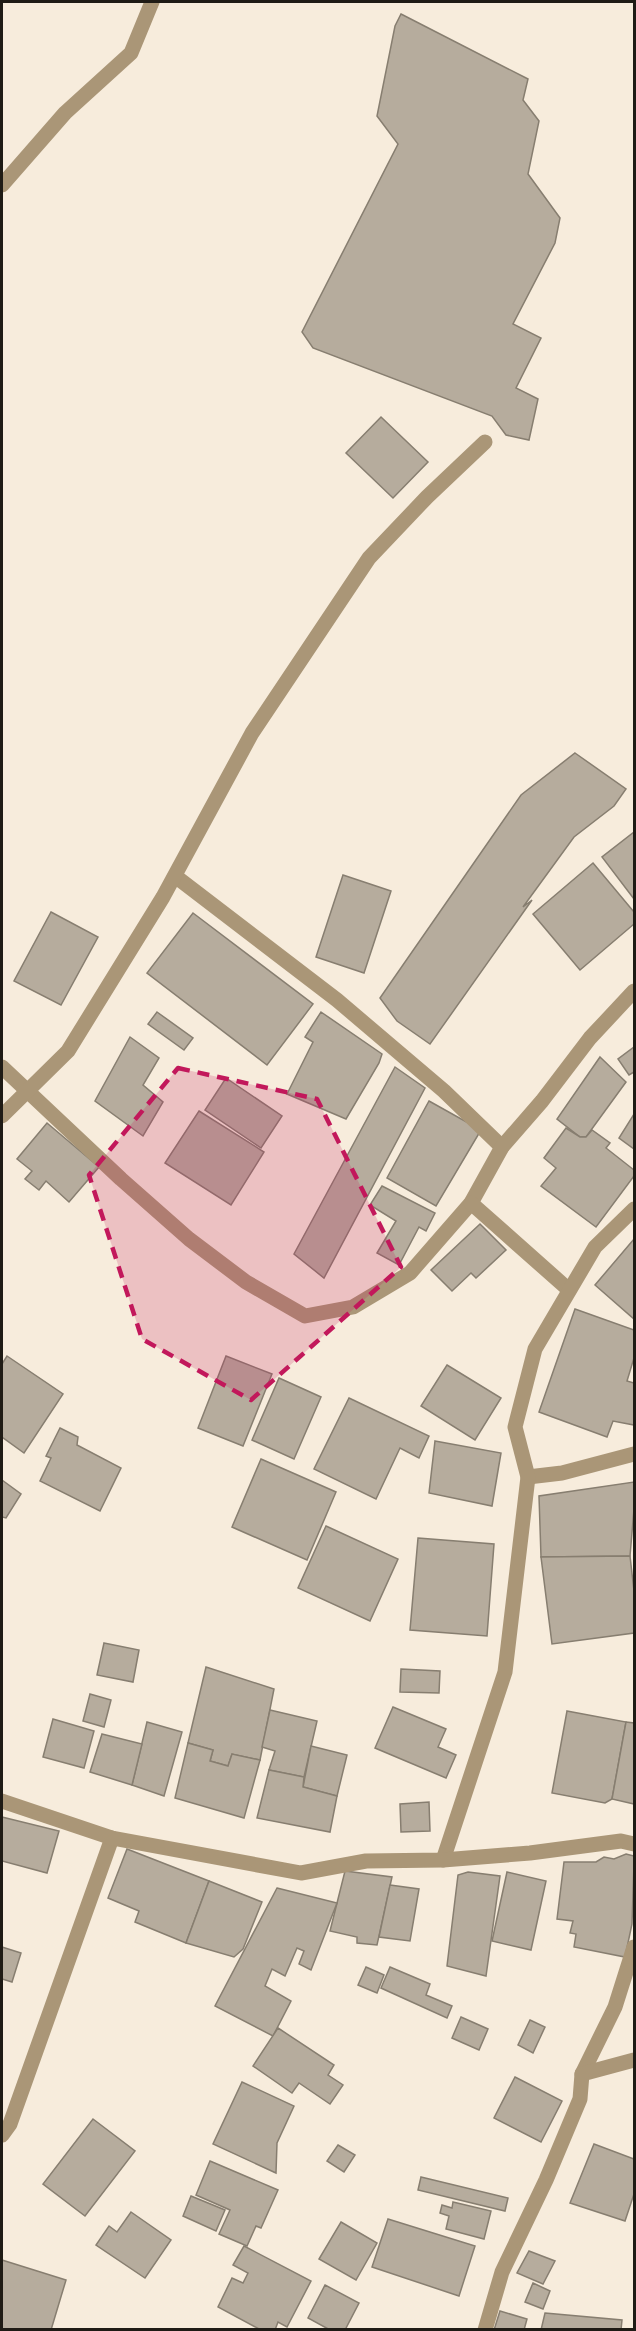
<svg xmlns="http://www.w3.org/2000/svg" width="636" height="2331" font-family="'Golos Text',sans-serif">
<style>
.building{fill:#b6ac9d;stroke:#877e70;stroke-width:1.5}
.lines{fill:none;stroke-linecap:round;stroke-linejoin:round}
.service{stroke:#aa9677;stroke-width:15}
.minor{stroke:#aa9677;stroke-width:15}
.tertiary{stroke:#aa9677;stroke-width:15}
.marked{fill:#c2185b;fill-opacity:0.2;stroke:#c2185b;stroke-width:4.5;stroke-dasharray:12 8;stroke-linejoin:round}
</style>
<rect width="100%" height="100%" fill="#f7ecdc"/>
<g class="building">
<polygon points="401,14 528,79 523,100 539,121 528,174 560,218 555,243 513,324 541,338 516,388 538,399 529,440 506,435 492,416 313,348 302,332 398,144 377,116 395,26"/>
<polygon points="381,417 428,462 393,498 346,453"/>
<polygon points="575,753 626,789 614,806 574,837 523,907 532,900 430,1044 397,1021 380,998 521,795"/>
<polygon points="634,832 634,899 602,857"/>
<polygon points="593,863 634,912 634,924 580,970 533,914"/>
<polygon points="343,875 391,891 364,973 316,957"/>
<polygon points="51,912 98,937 61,1005 14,981"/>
<polygon points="193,913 313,1004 267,1065 147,973"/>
<polygon points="157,1012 193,1038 184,1050 148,1024"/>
<polygon points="321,1012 382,1054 379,1063 346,1119 287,1094 313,1042 305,1037"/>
<polygon points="130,1037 159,1058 143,1085 163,1102 143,1136 95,1101"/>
<polygon points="634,1047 634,1072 629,1075 618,1059"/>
<polygon points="600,1057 626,1082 586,1137 580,1137 557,1119"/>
<polygon points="395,1067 425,1088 324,1278 294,1254"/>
<polygon points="226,1078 282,1116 261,1148 205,1110"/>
<polygon points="429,1101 481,1130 436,1206 387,1178"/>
<polygon points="199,1111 264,1152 231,1205 165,1163"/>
<polygon points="634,1114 634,1149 619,1138"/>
<polygon points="47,1123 99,1167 69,1202 46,1181 39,1190 25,1179 32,1171 17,1159"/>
<polygon points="566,1128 580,1137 586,1137 592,1130 610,1143 606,1148 634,1170 634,1176 596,1227 541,1186 556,1168 544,1158"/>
<polygon points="382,1186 435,1213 426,1231 419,1227 399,1265 377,1253 396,1221 370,1205"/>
<polygon points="480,1224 506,1250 476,1278 471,1273 452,1291 431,1270"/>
<polygon points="634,1239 634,1319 595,1285"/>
<polygon points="575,1309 634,1330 634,1358 627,1381 634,1383 634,1425 613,1421 607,1437 539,1412"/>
<polygon points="7,1356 63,1394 24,1453 2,1437 2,1364"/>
<polygon points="226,1356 272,1374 243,1446 198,1428"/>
<polygon points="447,1365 501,1398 475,1440 421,1406"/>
<polygon points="279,1378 321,1397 294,1459 252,1440"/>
<polygon points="349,1398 429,1436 419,1458 400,1448 376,1499 314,1469"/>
<polygon points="60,1428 78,1437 77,1445 121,1468 100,1511 40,1481 51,1458 46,1456"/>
<polygon points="435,1441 501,1453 492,1506 429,1493"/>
<polygon points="261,1459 336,1492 307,1560 232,1527"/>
<polygon points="2,1480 21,1494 6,1518 2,1517"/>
<polygon points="634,1482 634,1509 630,1556 541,1557 539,1496"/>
<polygon points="326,1526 398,1559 370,1621 298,1588"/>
<polygon points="418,1538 494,1544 487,1636 410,1630"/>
<polygon points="630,1556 634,1591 634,1633 552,1644 541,1557"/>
<polygon points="104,1643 139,1650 133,1682 97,1675"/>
<polygon points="206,1667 274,1689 260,1760 232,1754 228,1766 210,1761 213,1750 188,1743"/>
<polygon points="401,1669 440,1671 439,1693 400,1692"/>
<polygon points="90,1694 111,1700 104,1727 83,1721"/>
<polygon points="393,1707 446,1729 438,1747 456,1755 446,1778 375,1748"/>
<polygon points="270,1710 317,1721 304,1777 269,1770 275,1751 262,1747"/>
<polygon points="567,1711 626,1722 612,1799 605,1803 552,1793"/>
<polygon points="53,1719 94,1731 84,1768 43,1757"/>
<polygon points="147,1722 182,1732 164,1796 132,1785"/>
<polygon points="626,1722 634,1723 634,1804 612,1799"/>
<polygon points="102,1734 142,1744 132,1785 90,1772"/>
<polygon points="188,1743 213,1750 210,1761 228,1766 232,1754 260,1760 244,1818 175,1798"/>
<polygon points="311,1746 347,1755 337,1796 303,1787"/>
<polygon points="269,1770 304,1777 303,1787 337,1796 330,1832 257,1818"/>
<polygon points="429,1802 430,1831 401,1832 400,1804"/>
<polygon points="2,1817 59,1831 47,1873 2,1861"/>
<polygon points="127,1849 209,1881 186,1943 135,1922 139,1911 108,1898"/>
<polygon points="626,1854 634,1856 634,1864 632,1924 625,1957 574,1947 576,1934 570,1933 573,1921 557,1919 564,1862 596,1862 604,1857 614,1859"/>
<polygon points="345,1871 392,1877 377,1945 357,1943 357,1937 330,1931"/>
<polygon points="468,1872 500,1876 486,1976 447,1966 458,1875"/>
<polygon points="507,1872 546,1881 531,1950 492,1941"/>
<polygon points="209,1881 262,1902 243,1949 234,1957 186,1943"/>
<polygon points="390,1885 419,1889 410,1941 379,1937"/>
<polygon points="277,1888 337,1903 311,1970 299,1964 304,1951 297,1948 285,1976 272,1969 265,1986 291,2001 273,2036 215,2006"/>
<polygon points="2,1947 21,1953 12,1982 2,1979"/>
<polygon points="366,1967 384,1975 377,1993 358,1985"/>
<polygon points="390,1967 430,1984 426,1995 452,2006 447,2018 381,1988"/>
<polygon points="461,2017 488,2029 479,2050 452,2038"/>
<polygon points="530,2020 545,2027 533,2053 518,2045"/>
<polygon points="278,2028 334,2065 328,2075 343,2085 330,2104 299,2083 292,2093 253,2066"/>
<polygon points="515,2077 562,2101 541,2142 494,2118"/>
<polygon points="242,2082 294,2106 277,2143 276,2173 213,2144"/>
<polygon points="93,2119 135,2151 85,2216 43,2184"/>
<polygon points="594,2144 634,2159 634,2194 625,2221 570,2203"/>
<polygon points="338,2145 355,2155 344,2172 327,2161"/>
<polygon points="210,2161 278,2190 261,2228 256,2226 247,2246 219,2234 230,2210 196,2195"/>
<polygon points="421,2177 508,2198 505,2211 418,2190"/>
<polygon points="191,2196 225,2210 216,2231 183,2216"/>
<polygon points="453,2202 491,2211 484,2239 446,2229 449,2216 440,2213 442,2205 452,2208"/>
<polygon points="131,2212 171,2240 145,2278 96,2245 109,2226 117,2232"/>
<polygon points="388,2219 475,2246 459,2296 372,2267"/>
<polygon points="341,2222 377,2243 356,2280 319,2259"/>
<polygon points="244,2246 311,2281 287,2327 278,2322 275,2330 261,2330 218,2307 232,2278 243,2283 248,2273 233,2265"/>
<polygon points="529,2251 555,2261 543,2284 517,2273"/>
<polygon points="2,2260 66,2280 51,2330 2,2330"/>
<polygon points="533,2283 550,2291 543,2309 525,2302"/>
<polygon points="325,2285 359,2303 345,2330 330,2330 308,2318"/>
<polygon points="500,2311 527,2319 524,2330 494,2330"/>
<polygon points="545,2313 622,2320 621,2330 541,2330"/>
</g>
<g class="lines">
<polyline class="service" points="175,876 337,1000 444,1091 502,1147"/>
<g class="minor">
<polyline points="2,185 65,113 131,53 152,2"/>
<polyline points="2,1067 121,1179 189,1239 246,1282 305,1316 353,1307 410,1273 471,1203 502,1147 542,1101 590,1038 634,991"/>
<polyline points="2,1116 68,1051 163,897 252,733 369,558 427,497 485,442"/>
<polyline points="471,1203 569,1290"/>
<polyline points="528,1477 562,1473 634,1454"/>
<polyline points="443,1860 505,1672 528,1477 515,1427 535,1349 595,1247 634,1209"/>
<polyline points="582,2074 615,2007 634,1947"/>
<polyline points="2,2135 10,2124 112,1838"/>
<polyline points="485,2330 502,2272 546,2180 580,2099 582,2074 634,2060"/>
</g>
<polyline class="tertiary" points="2,1801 112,1838 301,1873 366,1861 443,1860 530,1853 621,1841 634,1844"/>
</g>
<path class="marked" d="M178,1068l139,31 84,168 -150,133 -109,-61 -53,-164z"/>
<rect width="636" height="2331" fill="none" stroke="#1f1b15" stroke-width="6"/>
</svg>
